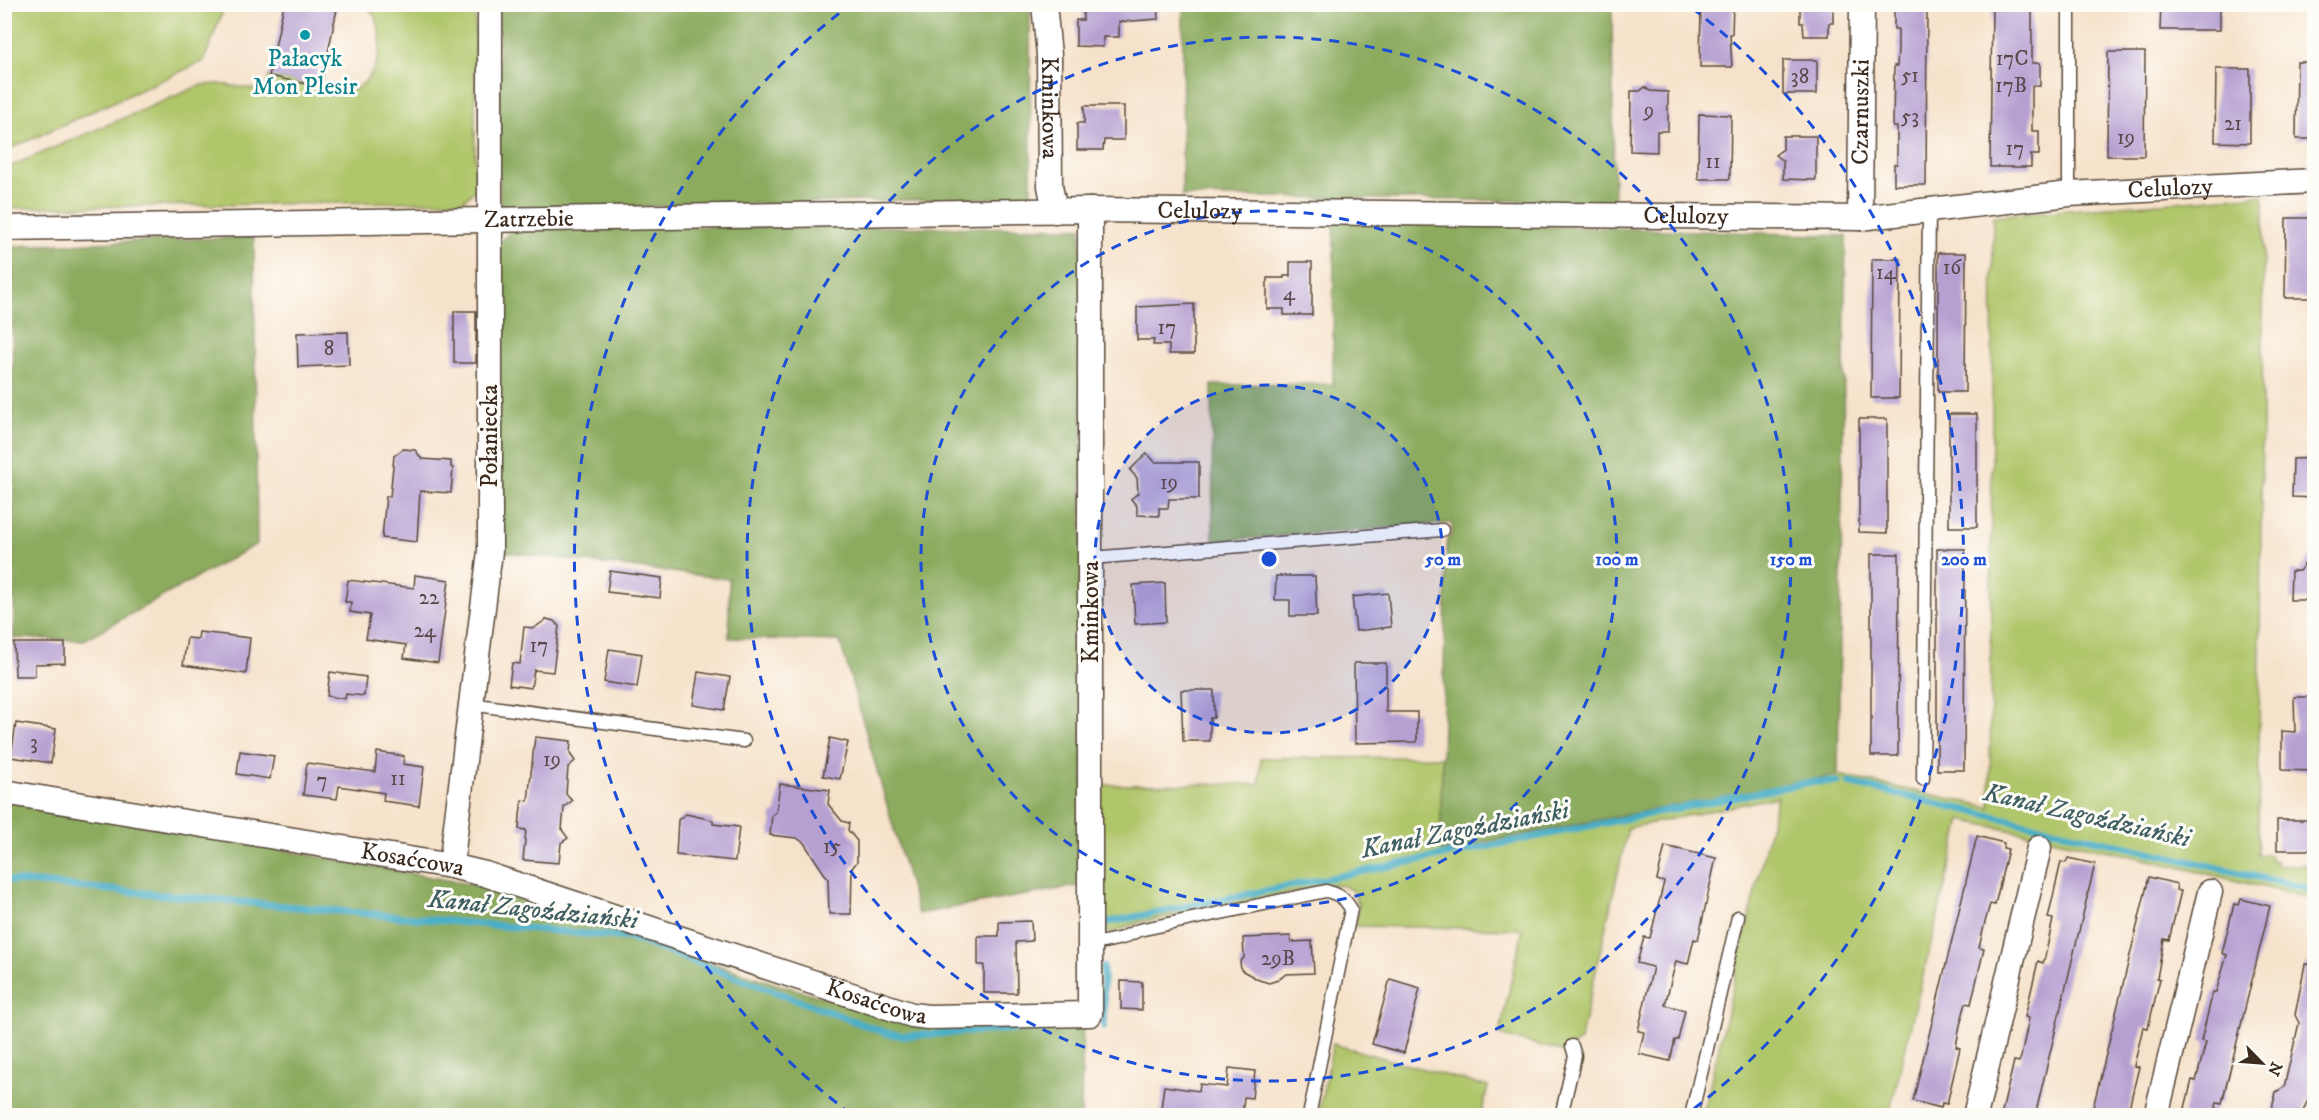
<svg xmlns="http://www.w3.org/2000/svg" width="2319" height="1120" font-family="'IM FELL DW Pica',serif">
<style>
.green{fill:#b0c66a;stroke:#767844;stroke-width:1.5}
.forest{fill:#8cab5e;stroke:#646a3e;stroke-width:1.5}
.lines{fill:none;stroke-linecap:round;stroke-linejoin:round}
.stream{stroke:#48aec7;stroke-width:7}
.building{fill:#b6a0d2}
.service-casing{stroke:#574638;stroke-width:15}
.minor-casing{stroke:#574638;stroke-width:27}
.service{stroke:#fff;stroke-width:12}
.minor{stroke:#fff;stroke-width:24}
.ring{fill:none;stroke:#1d4ed8;stroke-width:3;stroke-dasharray:10 8}
.culture-dot{fill:#0f9aa8;stroke:#fdfcf7;stroke-width:2}
.labels{text-anchor:middle;dominant-baseline:central;stroke-width:6;stroke-linejoin:round;paint-order:stroke}
.number-label{font-size:21px;fill:#5a484b}
.culture-label{font-size:24px;fill:#0d838f;stroke:#fdfcf7}
.street-label{font-size:24px;fill:#3b2a1e;stroke:#fdfcf7}
.water-label{font-size:26px;font-style:italic;fill:#405f62;stroke:#fdfcf7}
.centre{fill:#1d4ed8;stroke:#fdfcf7;stroke-width:3}
.ring-label{font-size:18px;text-anchor:middle;font-weight:bold;fill:#1d4ed8;stroke:#fdfcf7;stroke-width:6;stroke-linejoin:round;paint-order:stroke}
</style>
<rect width="100%" height="100%" fill="#fdfcf7"/>
<filter id="ink" filterUnits="userSpaceOnUse"><feTurbulence type="fractalNoise" baseFrequency=".0167" numOctaves="2"/><feDisplacementMap in="SourceGraphic" scale="12" xChannelSelector="R" yChannelSelector="G"/><feConvolveMatrix kernelMatrix="1 2 1 2 8 2 1 2 1" color-interpolation-filters="sRGB"/></filter>
<filter id="wash" filterUnits="userSpaceOnUse"><feTurbulence type="fractalNoise" baseFrequency=".008" numOctaves="4" result="noise"/><feDisplacementMap in="SourceGraphic" scale="24" xChannelSelector="R" yChannelSelector="G"/><feGaussianBlur stdDeviation="1.35" result="paint"/><feColorMatrix in="noise" values="0 0 0 0 0 0 0 0 0 0 0 0 0 0 0 0 0 1.4 0 .05"/><feComposite in="paint" operator="in"/></filter>
<g filter="url(#wash)">
<rect width="100%" height="100%" fill="#f6e2ca"/>
<g class="green">
<polygon points="5,4 225,4 225,5 204,61 5,151"/>
<path d="M366,5h109v185l-12,11 -458,7 -1,-39 197,-84 18,-1 41,6 4,-1 5,-13 76,17c30,-8 41,-44 32,-72 -2,-6 -8,-12 -11,-16z"/>
<polygon points="2263,195 2264,202 2258,855 2270,855 2270,860 2276,860 2276,865 2314,865 2314,899 2123,854 1961,820 1889,1115 1703,1115 1777,797 1628,828 1580,1041 1565,1052 1499,1035 1523,929 1355,926 1359,906 1353,891 1344,886 1334,885 1141,922 1110,933 1098,930 1098,785 1259,784 1261,758 1442,757 1441,850 1838,775 1990,807 1993,216"/>
<polygon points="1333,1044 1488,1087 1481,1115 1318,1115"/>
</g>
<g class="forest">
<polygon points="499,5 1030,5 1031,197 500,210"/>
<polygon points="1183,5 1612,5 1614,202 1182,196"/>
<polygon points="1334,219 1846,236 1838,775 1440,850 1447,539 1452,534 1452,523 1213,541 1212,385 1333,384"/>
<polygon points="515,226 1081,228 1083,885 918,914 840,641 729,638 729,579 499,551 497,245"/>
<polygon points="254,237 257,544 84,640 14,638 12,246"/>
<polygon points="4,800 480,886 773,983 915,1023 1083,1017 1081,1115 5,1115"/>
</g>
<g class="lines">
<g class="stream">
<polyline points="1849,783 2314,890"/>
<polyline points="4,880 631,938 886,1033 903,1036 1068,1026"/>
<polyline points="1104,927 1104,923 1810,782 1838,782"/>
<polyline points="1103,967 1104,1026"/>
</g>
</g>
<g id="blocks">
<g class="building">
<polygon points="284,4 338,4 321,87 269,76"/>
<polygon points="1083,4 1157,4 1158,19 1119,22 1119,37 1103,37 1103,47 1076,46 1076,20 1083,20"/>
<polygon points="1701,4 1733,4 1732,34 1730,34 1732,67 1700,67"/>
<polygon points="1800,4 1833,4 1833,23 1829,23 1829,36 1804,36 1803,23 1800,23"/>
<polygon points="1992,4 2032,4 2032,63 2040,63 2040,86 2032,86 2032,131 2039,131 2039,155 2031,155 2031,167 1990,167"/>
<polygon points="2161,4 2220,4 2220,30 2160,30"/>
<polygon points="1894,9 1927,9 1926,185 1894,185 1894,164 1897,164 1897,127 1893,127 1894,66 1897,66 1898,48 1898,29 1894,29"/>
<polygon points="2108,52 2145,52 2144,156 2107,156"/>
<rect x="1783" y="60" width="34" height="34"/>
<polygon points="2297,62 2314,62 2314,139 2296,139"/>
<polygon points="2216,69 2250,69 2250,143 2215,142"/>
<polygon points="1645,87 1650,91 1668,92 1668,131 1657,131 1657,152 1630,151 1631,91 1640,91"/>
<polygon points="1084,106 1124,106 1124,140 1104,140 1103,150 1077,150 1077,123 1084,123"/>
<polygon points="1699,114 1731,115 1730,179 1698,179"/>
<polygon points="1783,136 1816,136 1816,180 1783,179 1783,161 1775,155 1783,149"/>
<polygon points="2286,218 2314,218 2314,298 2285,298"/>
<polygon points="1938,253 1966,253 1965,392 1938,392"/>
<polygon points="1872,259 1900,259 1899,398 1871,398"/>
<polygon points="1290,262 1312,262 1312,315 1284,315 1284,309 1267,309 1267,278 1284,278 1284,276 1290,276"/>
<polygon points="1194,304 1194,354 1169,354 1169,345 1153,345 1154,340 1137,340 1137,307"/>
<rect x="454" y="311" width="22" height="52"/>
<polygon points="348,332 349,365 298,367 297,333"/>
<rect x="1949" y="414" width="28" height="113"/>
<polygon points="1859,419 1887,419 1887,533 1859,532"/>
<polygon points="403,449 415,450 422,459 451,461 451,467 453,468 451,493 420,491 417,542 382,538 386,496 390,497 394,456"/>
<polygon points="1147,453 1155,462 1199,462 1199,499 1169,499 1168,508 1159,508 1159,516 1137,515 1137,506 1131,499 1138,493 1137,478 1130,470"/>
<polygon points="2314,458 2314,498 2292,497 2293,459"/>
<polygon points="1937,549 1965,549 1964,770 1937,770"/>
<polygon points="2314,552 2314,600 2290,600 2291,571 2299,571"/>
<polygon points="1871,554 1899,554 1898,756 1871,756"/>
<polygon points="610,571 662,578 660,598 607,592"/>
<polygon points="415,575 449,580 438,663 404,658 406,645 366,639 370,615 350,612 351,602 345,602 348,580 414,588"/>
<polygon points="1276,576 1315,576 1317,616 1290,616 1290,600 1275,600"/>
<polygon points="1165,583 1166,622 1135,624 1133,585"/>
<polygon points="1388,593 1391,627 1356,631 1352,597"/>
<polygon points="547,619 554,621 559,626 553,672 534,670 531,688 509,685 512,663 520,664 524,627 534,628"/>
<polygon points="199,632 250,638 246,674 183,665 187,638 198,639"/>
<polygon points="14,643 65,643 65,663 35,664 35,676 15,676"/>
<polygon points="609,649 642,654 637,687 604,682"/>
<polygon points="1354,663 1386,663 1386,712 1417,712 1417,742 1355,743"/>
<polygon points="330,672 366,677 364,696 346,694 345,699 327,696"/>
<polygon points="698,672 730,677 724,710 693,705"/>
<polygon points="1181,690 1214,690 1214,718 1210,718 1210,741 1183,741"/>
<polygon points="2294,697 2314,697 2314,771 2282,770 2282,731 2295,732"/>
<polygon points="16,723 56,729 51,763 11,757"/>
<polygon points="535,737 571,741 570,754 575,761 568,767 566,794 572,801 564,807 562,830 568,838 561,843 559,863 523,860 526,830 519,829 520,815 522,800 528,801"/>
<polygon points="830,738 848,742 840,779 823,776"/>
<polygon points="240,751 274,756 270,779 237,774"/>
<polygon points="377,752 404,756 403,764 424,767 419,806 383,801 384,793 339,786 337,799 303,795 307,763 375,772"/>
<polygon points="780,784 830,790 828,804 842,821 849,823 848,830 857,841 857,862 852,868 851,914 829,914 828,879 804,843 797,838 770,835 772,815 776,812"/>
<polygon points="686,814 713,820 713,824 739,827 735,861 676,855 678,820"/>
<rect x="2277" y="820" width="37" height="30"/>
<polygon points="1977,836 2004,843 2003,848 2008,849 1995,905 1990,904 1984,926 1979,948 1984,949 1971,1004 1966,1003 1960,1025 1956,1047 1960,1048 1947,1104 1942,1103 1941,1108 1913,1101"/>
<polygon points="1665,846 1716,858 1698,940 1694,939 1688,964 1676,961 1665,1005 1685,1010 1678,1040 1675,1040 1670,1061 1639,1054 1644,1032 1638,1031 1653,967 1637,963 1644,937 1650,938 1664,882 1657,880"/>
<polygon points="2068,858 2095,864 2035,1116 2001,1116 2014,1061 2019,1062 2021,1057 2029,1018 2025,1017 2038,961 2043,963 2045,957 2053,919 2048,918 2061,862 2066,863"/>
<polygon points="2149,877 2177,884 2176,890 2181,891 2169,940 2164,939 2157,978 2160,979 2148,1028 2143,1027 2134,1066 2139,1067 2127,1116 2091,1116"/>
<polygon points="2241,899 2270,906 2222,1103 2217,1102 2214,1116 2183,1116 2192,1080 2196,1081 2206,1042 2201,1041 2213,992 2216,992 2227,955 2222,953 2234,904 2239,905"/>
<polygon points="1031,921 1032,941 1016,942 1017,993 984,993 984,965 978,965 978,936 999,936 999,922"/>
<polygon points="1291,936 1291,942 1312,941 1314,973 1286,974 1278,980 1269,983 1259,980 1241,970 1240,961 1244,958 1243,938"/>
<polygon points="2305,964 2314,965 2314,1063 2311,1075 2314,1076 2309,1097 2301,1116 2270,1116 2276,1092 2284,1087 2299,1023 2295,1015"/>
<polygon points="1390,979 1420,988 1404,1053 1372,1044"/>
<polygon points="1121,981 1142,982 1142,1010 1121,1009"/>
<polygon points="1229,1068 1255,1071 1252,1098 1244,1097 1242,1116 1160,1116 1164,1086 1199,1091 1200,1084 1227,1087"/>
</g>
</g>
</g>
<g filter="url(#ink)">
<use href="#blocks" fill-opacity="0" stroke="#574638" stroke-width="1.5"/>
<g class="lines">
<defs>
<g id="service">
<polyline points="2069,194 2069,4"/>
<polyline points="1091,558 1442,530"/>
<polyline points="470,704 744,741"/>
<polyline points="1923,779 1929,211"/>
<path d="M1090,945l32,-7 17,-8 187,-39c12,3 18,6 25,18l-42,207"/>
<polyline points="1561,1116 1575,1056 1572,1046"/>
<polyline points="1691,1116 1738,917"/>
</g>
<g id="minor">
<path id="s1" d="M1044,4l5,51 1,131 5,25"/>
<path id="s2" d="M1860,218l2,-214"/>
<path id="s3" d="M4,228l1086,-18 770,8 209,-24 245,-13"/>
<path id="s4" d="M4,792l447,74 34,8 427,141 16,2 162,-3v-804"/>
<polyline points="451,866 490,551 490,4"/>
<polyline points="1975,1116 2039,848"/>
<polyline points="2156,1116 2210,892"/>
</g>
</defs>
<use href="#service" class="service-casing"/>
<use href="#minor" class="minor-casing"/>
<use href="#service" class="service"/>
<use href="#minor" class="minor"/>
</g>
</g>
<circle cx="1269" cy="559" r="174" fill="#1d4ed8" fill-opacity=".12"/>
<g class="ring">
<circle cx="1269" cy="559" r="174"/>
<circle cx="1269" cy="559" r="348"/>
<circle cx="1269" cy="559" r="522"/>
<path d="M851 1114A695 695 0 0 1 846 8M1692 8A695 695 0 0 1 1687 1114"/>
</g>
<circle class="culture-dot" cx="305" cy="35" r="6"/>
<g class="labels">
<g class="number-label">
<text x="2012" y="59">17C</text>
<text x="1910" y="76">51</text>
<text x="1800" y="77">38</text>
<text x="2011" y="86">17B</text>
<text x="1649" y="111">9</text>
<text x="1910" y="117">53</text>
<text x="2233" y="124">21</text>
<text x="2126" y="138">19</text>
<text x="2015" y="149">17</text>
<text x="1713" y="162">11</text>
<text x="1952" y="268">16</text>
<text x="1886" y="273">14</text>
<text x="1289" y="294">4</text>
<text x="1167" y="328">17</text>
<text x="329" y="349">8</text>
<text x="1169" y="483">19</text>
<text x="429" y="598">22</text>
<text x="425" y="631">24</text>
<text x="539" y="646">17</text>
<text x="34" y="743">3</text>
<text x="552" y="760">19</text>
<text x="398" y="779">11</text>
<text x="322" y="781">7</text>
<text x="832" y="847">15</text>
<text x="1278" y="959">29B</text>
</g>
<g class="culture-label">
<text x="305" y="59">Pałacyk<tspan x="305" dy="28">Mon Plesir</tspan></text>
</g>
<g class="street-label">
<text stroke="none"><textPath href="#s1" startOffset="104">Kminkowa</textPath></text>
<text stroke="none"><textPath href="#s2" startOffset="106">Czarnuszki</textPath></text>
<text stroke="none"><textPath href="#s3" startOffset="2168">Celulozy</textPath></text>
<text stroke="none"><textPath href="#s3" startOffset="1196">Celulozy</textPath></text>
<text stroke="none"><textPath href="#s3" startOffset="1682">Celulozy</textPath></text>
<text stroke="none"><textPath href="#s3" startOffset="525">Zatrzebie</textPath></text>
<text transform="translate(490 436) rotate(-90)">Połaniecka</text>
<text transform="translate(1091 612) rotate(-90)">Kminkowa</text>
<text stroke="none"><textPath href="#s4" startOffset="414">Kosaćcowa</textPath></text>
<text stroke="none"><textPath href="#s4" startOffset="900">Kosaćcowa</textPath></text>
</g>
<g class="water-label">
<text transform="translate(2087 816) rotate(13)">Kanał Zagoździański</text>
<text transform="translate(1465 830) rotate(-11)">Kanał Zagoździański</text>
<text transform="translate(533 910) rotate(6)">Kanał Zagoździański</text>
</g>
</g>
<circle cx="1269" cy="559" r="9" class="centre"/>
<g class="ring-label">
<text x="1443" y="565">50 m</text>
<text x="1617" y="565">100 m</text>
<text x="1791" y="565">150 m</text>
<text x="1964" y="565">200 m</text>
</g>
<rect width="2319" height="1120" fill="none" stroke="#fdfcf7" stroke-width="24"/>
<g transform="translate(2262 1063) rotate(115)" stroke="#fdfcf7" stroke-width="4.5" paint-order="stroke">
<path d="M0-4.5L10 22L0 15L-10 22Z" fill="#3b2a1e"/>
<text y="-9" font-size="16" font-weight="bold" text-anchor="middle" fill="#3b2a1e">N</text>
</g>
</svg>
